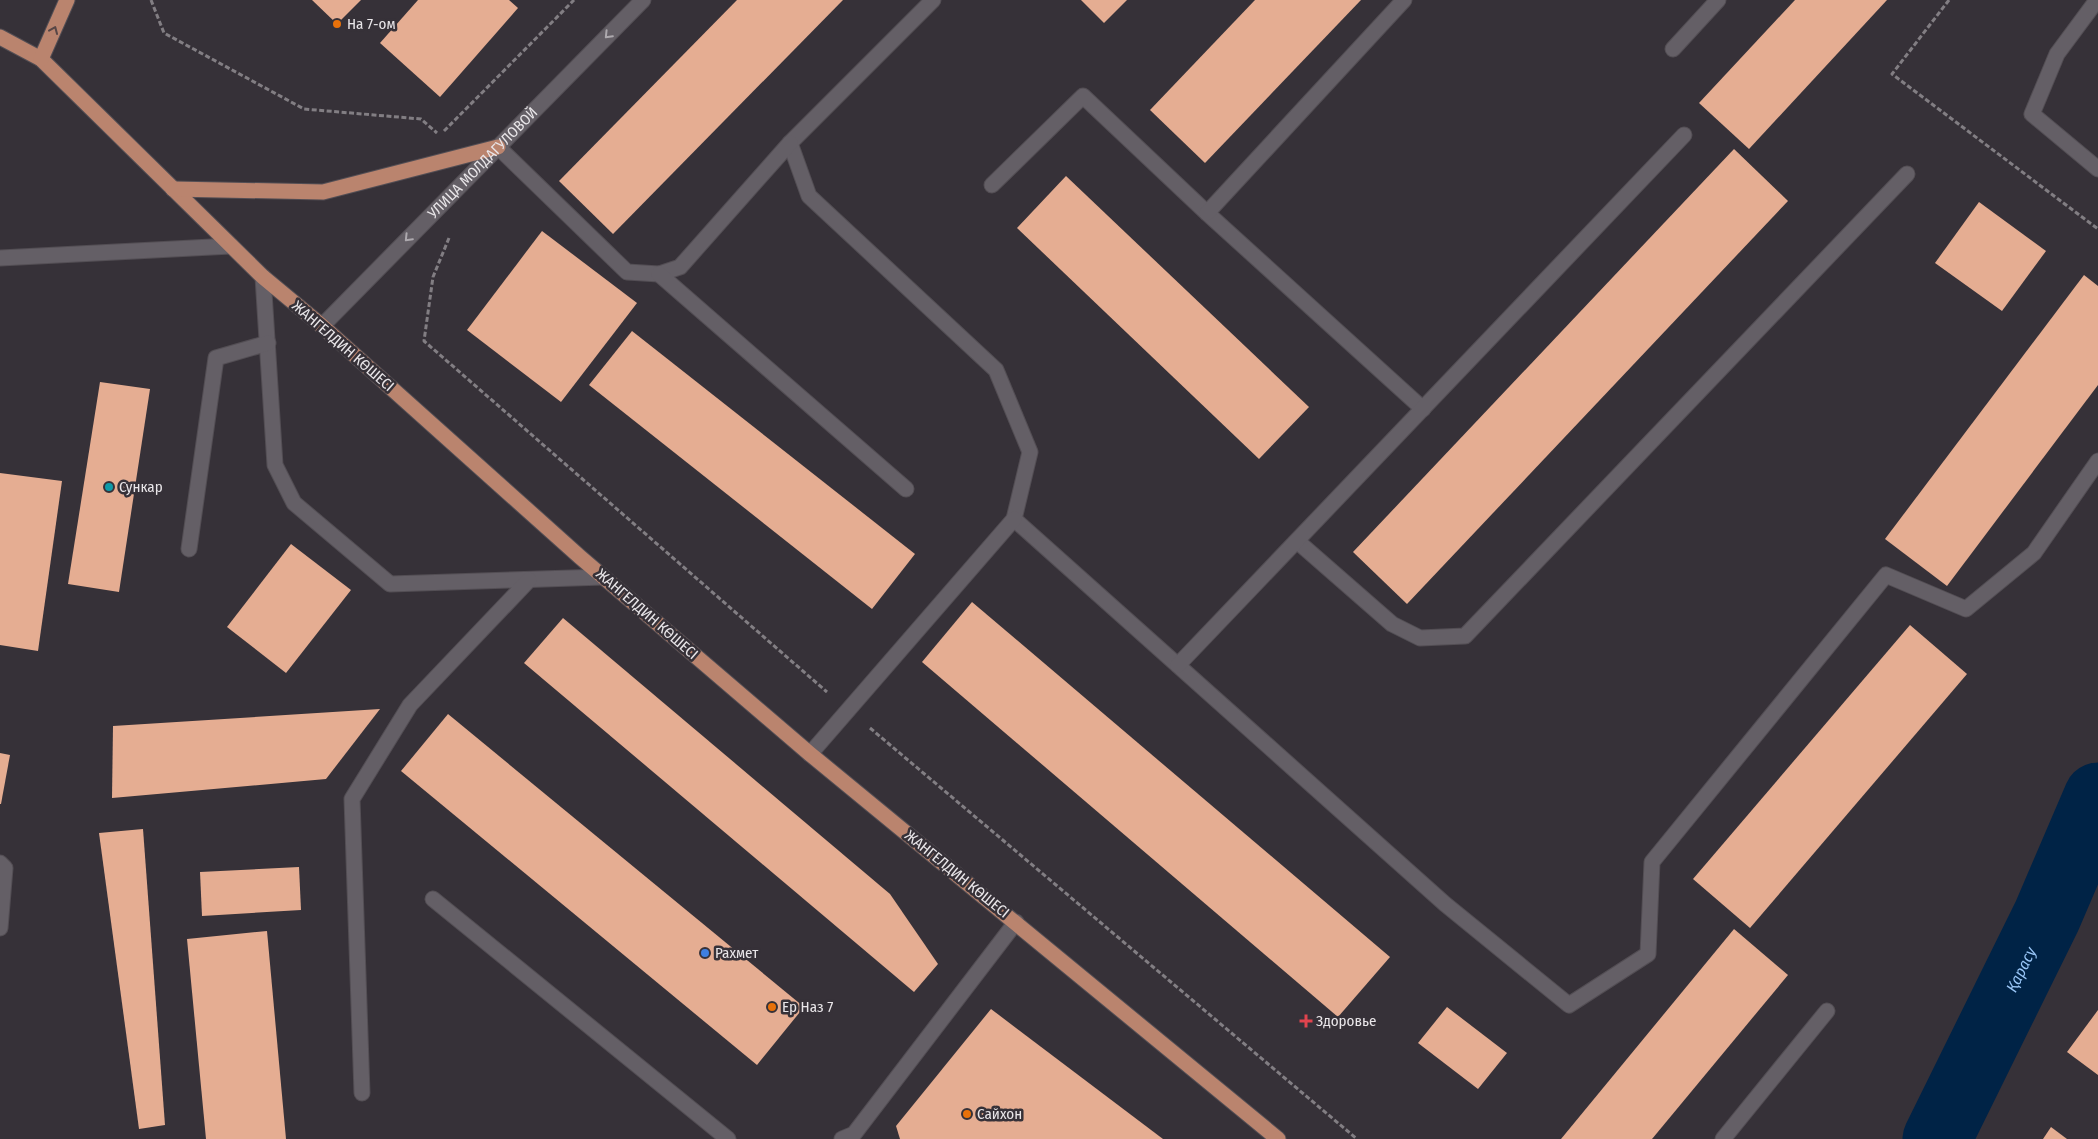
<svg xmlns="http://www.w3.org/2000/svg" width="2098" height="1139" font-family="'Fira Sans Condensed',sans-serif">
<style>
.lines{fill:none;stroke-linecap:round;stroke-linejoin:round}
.river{stroke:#002346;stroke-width:69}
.building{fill:#e5ad92}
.minor-casing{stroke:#534e54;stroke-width:17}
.major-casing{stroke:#534e54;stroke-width:17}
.path{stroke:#827e83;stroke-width:3;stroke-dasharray:5 2.5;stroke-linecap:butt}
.minor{stroke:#645f66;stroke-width:15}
.major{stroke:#ba846e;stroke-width:15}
.oneway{stroke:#574646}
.oneway2{stroke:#ada9ae}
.food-dot{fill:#e8710a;stroke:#363138;stroke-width:2}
.culture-dot{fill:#0f9aa8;stroke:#363138;stroke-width:2}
.shop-dot{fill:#3f7fe0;stroke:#363138;stroke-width:2}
.health-dot{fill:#e0444e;stroke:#363138;stroke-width:2}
.labels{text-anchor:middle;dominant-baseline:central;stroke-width:5;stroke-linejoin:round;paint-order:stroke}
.poi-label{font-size:15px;fill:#e9e6e9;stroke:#363138;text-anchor:start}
.street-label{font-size:15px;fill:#e9e6e9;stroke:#363138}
.water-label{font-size:16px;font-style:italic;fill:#98c5f6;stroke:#363138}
</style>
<rect width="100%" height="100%" fill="#363138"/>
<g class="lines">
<path class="river" id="s1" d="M1937,1139l110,-223 51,-119"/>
</g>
<g class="building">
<polygon points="312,0 361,0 337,24"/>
<polygon points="418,0 509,0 518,8 440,97 380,43"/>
<polygon points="737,0 843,0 613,234 559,181"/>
<polygon points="1081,0 1127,0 1104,23"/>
<polygon points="1255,0 1361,0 1205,163 1150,110"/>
<polygon points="1795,0 1887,0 1749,149 1699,103"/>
<polygon points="1734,149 1788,201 1407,604 1353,552"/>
<polygon points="1066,176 1309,407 1259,459 1017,228"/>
<polygon points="1979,202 2046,251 2002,311 1935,263"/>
<polygon points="542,231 637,303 561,402 467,330"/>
<polygon points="2084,275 2098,286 2098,385 1947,586 1885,539"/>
<polygon points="632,331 915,554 872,609 589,385"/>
<polygon points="100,382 150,389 119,592 68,584"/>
<polygon points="0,473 62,481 38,651 0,645"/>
<polygon points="291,544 351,590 286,673 227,627"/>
<polygon points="972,602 1390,957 1338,1017 922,662"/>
<polygon points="563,618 890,894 938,964 914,992 524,663"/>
<polygon points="1910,625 1967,674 1750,928 1693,879"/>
<polygon points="380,709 326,779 112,798 113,726"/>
<polygon points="448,714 804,1007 757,1065 401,771"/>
<polygon points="0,753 10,755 1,804 0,804"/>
<polygon points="143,829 165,1125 139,1129 99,833"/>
<polygon points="299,867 301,910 202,916 200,872"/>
<polygon points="1734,929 1788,975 1652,1139 1561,1139"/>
<polygon points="267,931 286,1139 206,1139 187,939"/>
<polygon points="1447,1007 1507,1053 1478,1089 1418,1043"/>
<polygon points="991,1009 1163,1139 900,1139 896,1126"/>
<polygon points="2098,1010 2098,1075 2067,1052"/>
<polygon points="2051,1127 2067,1139 2043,1139"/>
</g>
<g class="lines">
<defs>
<g id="minor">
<polyline points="933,0 790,143 809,196 996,370 1030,452 1014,519 1445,904 1569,1005 1648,954 1652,862 1886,575 1966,609 2034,553 2098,461"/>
<polyline points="2097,0 2057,54 2032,114 2098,169"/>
<polyline points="1673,49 1718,0"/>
<polyline points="498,147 627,272 659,274 680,267 790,143"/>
<polyline points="992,185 1083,96 1207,213 1423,409"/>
<polyline points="1207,213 1404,0"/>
<polyline points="0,258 231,246"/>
<polyline points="659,274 906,489"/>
<polyline points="263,277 275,465 294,503 390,584 603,577"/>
<path id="s2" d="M322,326l321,-326"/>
<polyline points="1297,541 1392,624 1420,638 1465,636 1907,174"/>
<polyline points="189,549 216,358 268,343"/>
<polyline points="1178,665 1684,135"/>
<polyline points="810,754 1014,519"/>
<polyline points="0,863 5,868 0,928"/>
<polyline points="433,899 728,1139"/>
<polyline points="362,1093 352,799 410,705 529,580"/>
<polyline points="842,1139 854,1134 1016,922"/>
<polyline points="1723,1139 1827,1011"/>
</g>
<g id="major">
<polyline points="0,37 41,59 263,277 322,326 580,557 810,754 1278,1139"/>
<polyline points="41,59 67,0"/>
<polyline points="173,189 323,192 498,147"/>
</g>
</defs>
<use href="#minor" class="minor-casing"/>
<use href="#major" class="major-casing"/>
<g class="path">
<polyline points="151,0 164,33 304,109 421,119 437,133"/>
<polyline points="1949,0 1892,74 2098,229"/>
<polyline points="444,131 574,0"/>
<polyline points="449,238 433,277 424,341 827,692"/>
<polyline points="870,728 1357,1139"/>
</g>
<use href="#minor" class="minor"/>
<use href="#major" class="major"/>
</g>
<defs><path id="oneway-chevron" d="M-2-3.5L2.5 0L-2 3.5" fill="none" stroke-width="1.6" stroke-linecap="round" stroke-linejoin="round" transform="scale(1.25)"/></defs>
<use class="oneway" href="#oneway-chevron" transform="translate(54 30) rotate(-67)"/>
<g class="oneway2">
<use href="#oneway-chevron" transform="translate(608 35) rotate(134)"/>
<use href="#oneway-chevron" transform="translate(408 238) rotate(134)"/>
</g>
<g class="food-dot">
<circle cx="337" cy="24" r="5"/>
<circle cx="772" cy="1007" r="5"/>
<circle cx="967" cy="1114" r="5"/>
</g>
<circle class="culture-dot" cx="109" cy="487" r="5"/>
<circle class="shop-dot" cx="705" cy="953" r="5"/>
<path class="health-dot" d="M1303.5 1013.5h5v5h5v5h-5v5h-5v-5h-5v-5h5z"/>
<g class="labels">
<g class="poi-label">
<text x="347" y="24">На 7-ом</text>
<text x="119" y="487">Сункар</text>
<text x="715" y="953">Рахмет</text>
<text x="782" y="1007">Ер Наз 7</text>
<text x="1316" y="1021">Здоровье</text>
<text x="977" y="1114">Сайхон</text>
</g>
<g class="street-label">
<text stroke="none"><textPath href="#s2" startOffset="229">УЛИЦА МОЛДАГУЛОВОЙ</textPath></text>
<text transform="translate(343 346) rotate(41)">ЖАНГЕЛДИН КӨШЕСІ</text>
<text transform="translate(647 614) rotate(41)">ЖАНГЕЛДИН КӨШЕСІ</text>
<text transform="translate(957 874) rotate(39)">ЖАНГЕЛДИН КӨШЕСІ</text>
</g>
<g class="water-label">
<text stroke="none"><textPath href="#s1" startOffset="189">Қарасу</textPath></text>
</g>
</g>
</svg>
